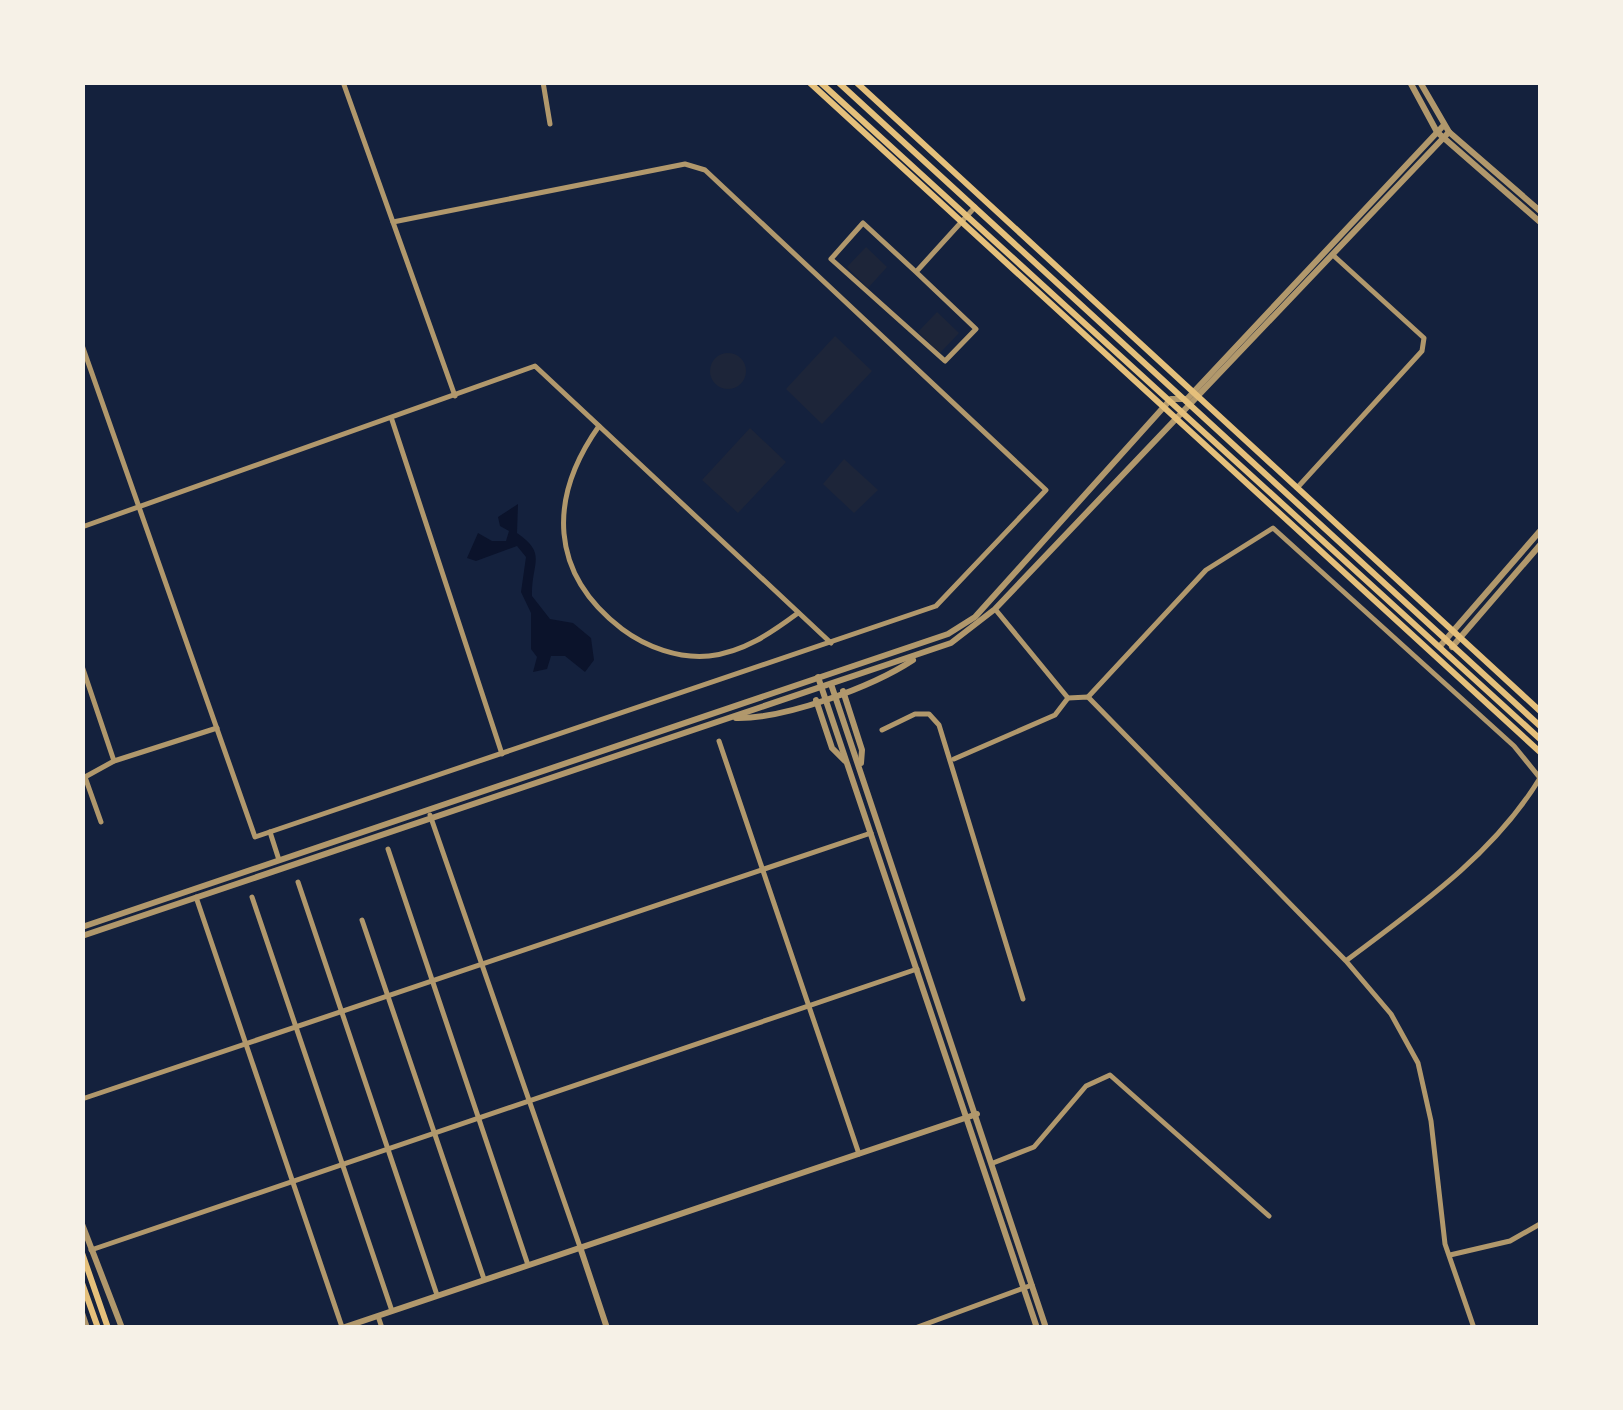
<svg xmlns="http://www.w3.org/2000/svg" width="1623" height="1410" font-family="Literata,serif">
<style>
.green{fill:#1d2539}
.water{fill:#0b132b}
.lines{fill:none;stroke-linecap:round;stroke-linejoin:round}
.minor{stroke:#b1986c;stroke-width:5}
.tertiary{stroke:#b1986c;stroke-width:6}
.secondary{stroke:#e5c07b;stroke-width:6}
</style>
<rect width="100%" height="100%" fill="#14213d"/>
<g class="green">
<polygon points="866,247 887,267 868,288 847,267"/>
<polygon points="937,312 959,333 940,353 918,332"/>
<polygon points="835,336 872,371 822,424 786,389"/>
<circle cx="728" cy="371" r="18"/>
<polygon points="750,428 786,462 738,513 702,480"/>
<polygon points="844,459 878,490 854,513 823,484"/>
</g>
<path class="water" d="M518,504l-1,29c31,21 14,30 15,63l18,23 23,4 18,15 3,22 -9,12 -20,-16h-14l-4,13 -14,3 4,-15 -6,-8v-36l-10,-21 5,-35 -9,-11 -41,15 -9,-3 11,-25 14,8h14l3,-10 -9,-5 -2,-9z"/>
<g class="lines">
<g class="minor">
<polyline points="343,82 455,396"/>
<polyline points="543,82 550,124"/>
<polyline points="916,272 976,329 945,361 831,259 863,223 916,272 975,207"/>
<polyline points="82,345 255,837 936,606 1046,490 705,170 685,164 393,222"/>
<polyline points="392,420 502,754"/>
<path d="M599,426c-51,72 -50,147 23,203 24,18 57,30 87,27 35,-4 62,-23 89,-43"/>
<polyline points="1297,488 1422,351 1424,338 1334,256"/>
<polyline points="82,527 535,366 831,643"/>
<polyline points="995,609 1068,698 1088,697 1346,961 1391,1014 1418,1063 1431,1121 1445,1244 1474,1328"/>
<polyline points="82,666 114,761"/>
<path d="M1088,697l118,-127 67,-42 241,218 26,32c-46,76 -122,129 -193,182"/>
<polyline points="882,730 915,714 929,714 939,725 1023,999"/>
<polyline points="719,741 859,1154"/>
<polyline points="954,759 1055,715 1068,698"/>
<polyline points="430,815 580,1247"/>
<polyline points="101,822 85,777 114,761 217,728"/>
<polyline points="270,832 279,860"/>
<polyline points="388,849 528,1265"/>
<polyline points="298,882 437,1295"/>
<polyline points="196,897 342,1327"/>
<polyline points="252,897 392,1311"/>
<polyline points="362,920 484,1279"/>
<polyline points="82,1099 871,833"/>
<polyline points="993,1163 1034,1147 1086,1086 1110,1075 1269,1216"/>
<polyline points="91,1250 917,969"/>
<polyline points="1450,1255 1510,1241 1540,1224"/>
<polyline points="378,1316 382,1328"/>
<polyline points="915,1328 1032,1285"/>
</g>
<g class="tertiary">
<polyline points="1410,82 1437,132 1540,222"/>
<polyline points="1420,82 1449,132 1540,211"/>
<polyline points="1441,645 1540,531"/>
<polyline points="1452,647 1540,545"/>
<polyline points="818,677 1037,1328"/>
<polyline points="831,684 1046,1328"/>
<polyline points="843,691 862,750 861,763"/>
<polyline points="816,700 832,748 845,761"/>
<path d="M736,718c49,1 136,-31 177,-58"/>
<polyline points="82,927 948,634 975,617 1171,399 1187,399 1444,125"/>
<polyline points="82,936 951,643 995,609 1449,132"/>
<polyline points="82,1224 122,1328"/>
<polyline points="580,1247 607,1328"/>
<polyline points="82,1313 87,1328"/>
<polyline points="342,1328 977,1114"/>
</g>
<g class="secondary">
<polyline points="809,82 1540,752"/>
<polyline points="820,82 1540,739"/>
<polyline points="838,82 1540,726"/>
<polyline points="856,82 1540,711"/>
<polyline points="82,1253 108,1328"/>
<polyline points="82,1283 98,1328"/>
</g>
</g>
<rect width="1623" height="1410" fill="none" stroke="#f6f1e7" stroke-width="170"/>
</svg>
